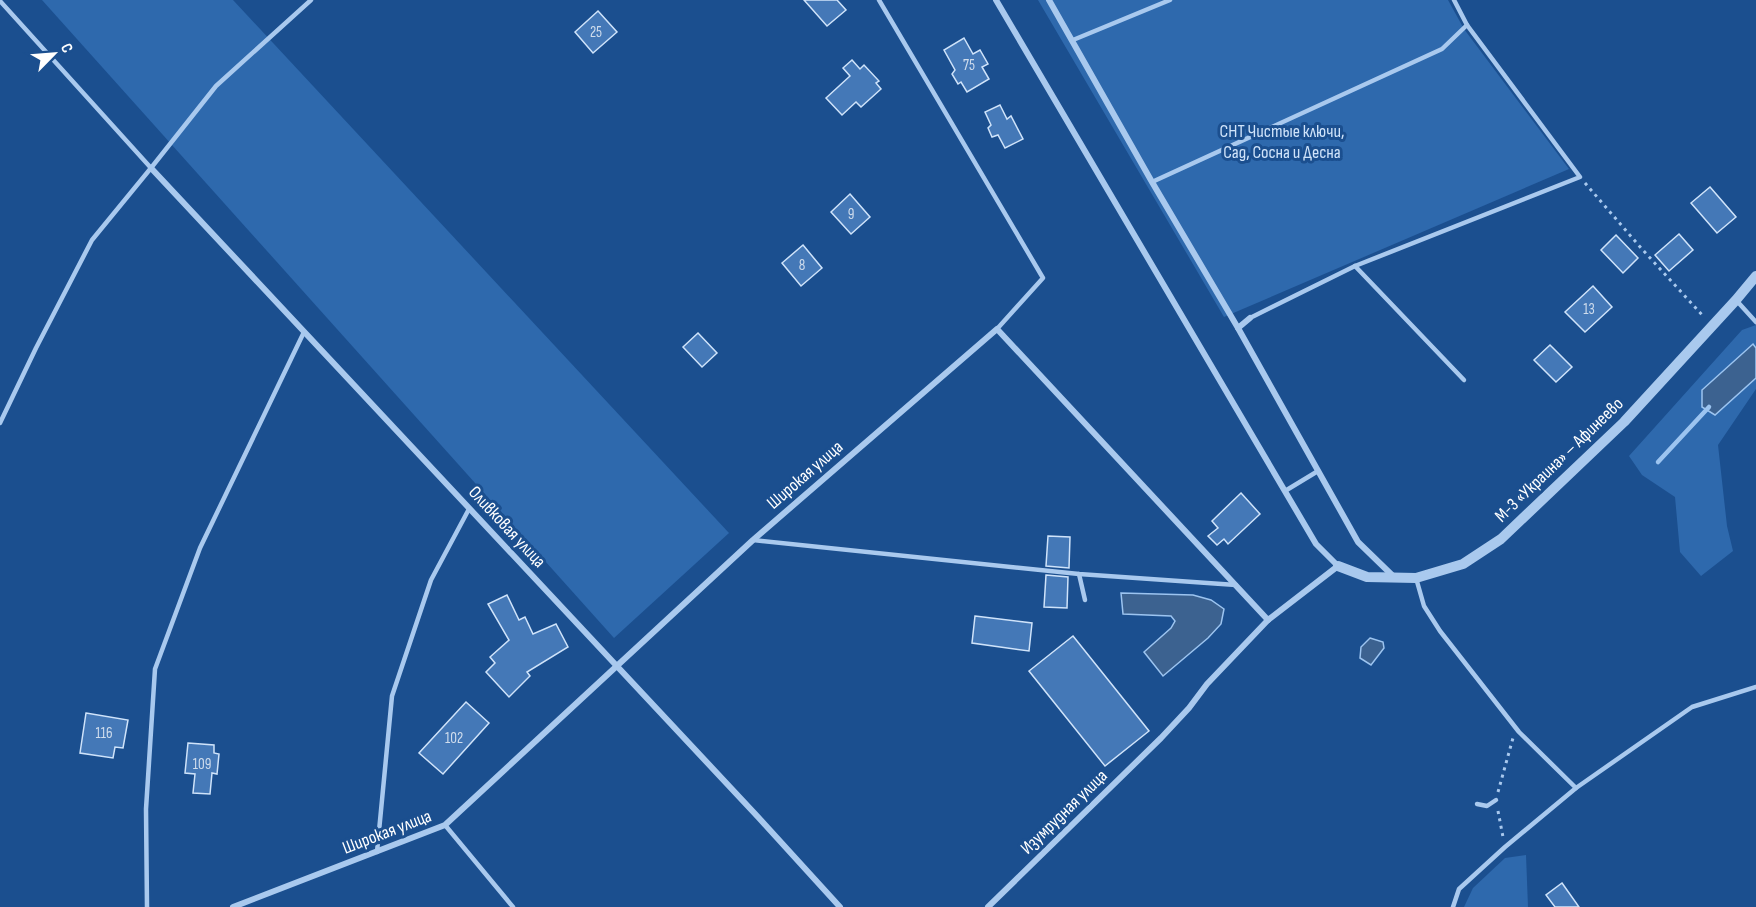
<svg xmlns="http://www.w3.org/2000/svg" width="1756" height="907" font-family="'Sofia Sans Condensed',sans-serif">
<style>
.green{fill:#2e69ad}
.water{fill:#3c6290;stroke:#9cc4f0;stroke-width:1.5}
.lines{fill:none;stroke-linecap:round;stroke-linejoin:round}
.stream{stroke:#9cc4f0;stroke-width:4.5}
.building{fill:#4478b7;stroke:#cfe3fa;stroke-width:1.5}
.path{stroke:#a9c9ee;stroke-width:3;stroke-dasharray:3 4.5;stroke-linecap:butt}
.service{stroke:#a9c9ee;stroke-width:4.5}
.minor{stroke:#a9c9ee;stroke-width:6}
.tertiary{stroke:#a9c9ee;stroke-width:10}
.labels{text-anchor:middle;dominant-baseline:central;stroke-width:6;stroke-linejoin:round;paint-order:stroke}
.number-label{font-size:15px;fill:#d0dded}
.park-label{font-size:18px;fill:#cfe3fa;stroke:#1b4f8f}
.street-label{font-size:18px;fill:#fff;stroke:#1b4f8f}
</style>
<rect width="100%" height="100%" fill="#1b4f8f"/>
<g class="green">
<polygon points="42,0 233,0 729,533 614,638"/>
<polygon points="1038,0 1448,0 1464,29 1569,169 1224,317"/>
<polygon points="1756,325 1756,389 1718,445 1727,526 1733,551 1701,576 1680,552 1675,497 1642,475 1629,456 1742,330"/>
<polygon points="1526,855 1528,907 1464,907 1473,888 1505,858"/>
</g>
<g class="water">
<polygon points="1753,344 1756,348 1756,378 1715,415 1702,407 1702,390"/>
<polygon points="1121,593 1193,595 1211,600 1224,609 1221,624 1208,638 1163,676 1144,652 1171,628 1175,621 1171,616 1123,614"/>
<polygon points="1370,638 1383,642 1384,648 1371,665 1360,658 1361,647"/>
</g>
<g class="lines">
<polyline class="stream" points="1658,462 1709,407"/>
</g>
<g class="building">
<polygon points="804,0 837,0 846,10 827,26"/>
<polygon points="598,11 617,32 593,53 575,32"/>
<polygon points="964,38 973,54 980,50 988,64 982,67 989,79 967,92 961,82 958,84 952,74 955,70 944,50"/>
<polygon points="852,60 860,69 864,65 879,81 876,83 881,89 861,107 856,102 842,115 826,98 850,76 843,68"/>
<polygon points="1000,105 1007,119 1011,116 1023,139 1005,148 998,135 992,137 988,128 991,125 985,112"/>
<polygon points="1710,187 1736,217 1717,233 1691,203"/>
<polygon points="850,194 870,217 851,234 831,212"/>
<polygon points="1679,234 1693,250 1669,271 1655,255"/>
<polygon points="1616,235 1638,258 1623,273 1601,250"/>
<polygon points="803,245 822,268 801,286 782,263"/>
<polygon points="1593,286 1612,307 1585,332 1565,312"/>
<polygon points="698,333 717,353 702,367 683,347"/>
<polygon points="1550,345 1572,367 1556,382 1534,360"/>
<polygon points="1241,493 1260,514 1228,544 1224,539 1217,545 1208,536 1218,528 1212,521"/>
<polygon points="1048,536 1070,537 1069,568 1046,566"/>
<polygon points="1046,575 1068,577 1067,608 1044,607"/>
<polygon points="507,595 519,620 525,617 533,634 556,624 568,647 527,672 530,676 509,697 486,672 495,663 490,657 509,640 488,604"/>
<polygon points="975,616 1032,623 1029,651 972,643"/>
<polygon points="1073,636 1149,731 1105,766 1029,671"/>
<polygon points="466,702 489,723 443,774 419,753"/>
<polygon points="86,713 128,720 123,748 115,747 113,758 80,753"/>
<polygon points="188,743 214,745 214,753 219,754 217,774 212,773 210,794 193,793 195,774 185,773"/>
<polygon points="1562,883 1579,907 1555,907 1546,895"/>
</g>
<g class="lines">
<g class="path">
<polyline points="1585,183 1641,248 1704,317"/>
<polyline points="1498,792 1513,738"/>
<polyline points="1498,811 1503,837"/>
</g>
<g class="service">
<polyline points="879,0 1043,278 997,329"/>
<polyline points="0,1 151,168"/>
<polyline points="1073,40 1170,0"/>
<polyline points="1152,182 1442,49 1467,25"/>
<polyline points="1355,266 1464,380"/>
<polyline points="1736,300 1756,322"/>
<polyline points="1250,318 1355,266 1580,177 1467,25 1454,0"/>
<polyline points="0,423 36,348 92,240 151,168 216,86 311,0"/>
<polyline points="1285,491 1318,471"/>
<polyline points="753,540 1079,574 1236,585"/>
<polyline points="1079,574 1085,600"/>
<polyline points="1416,578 1424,606 1440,631 1519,732 1576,788"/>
<polyline points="1477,804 1487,806 1496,800"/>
<polyline points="445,825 513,907"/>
<polyline points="377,852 392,696 431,580 469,509"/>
<polyline points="147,907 146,809 155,669 200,548 304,332"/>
<polyline points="1453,907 1459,889 1505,847 1576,788 1692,707 1756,687"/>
</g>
<g class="minor">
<polyline points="1049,0 1152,182 1238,328"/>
<polyline points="151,168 758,817 840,907"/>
<polyline points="1250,318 1238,328 1358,542 1393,576"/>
<polyline points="233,907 445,825 753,540 997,329 1268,620 1338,566 1316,544 996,0"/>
<polyline points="988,907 1161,738 1189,708 1207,684 1268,620"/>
</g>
<polyline class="tertiary" points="1338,566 1367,577 1416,578 1463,564 1501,539 1624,422 1736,300 1756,276"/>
</g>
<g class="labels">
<g class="number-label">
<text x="596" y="32">25</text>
<text x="969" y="65">75</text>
<text x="851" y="214">9</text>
<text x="802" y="265">8</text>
<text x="1589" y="309">13</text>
<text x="104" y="733">116</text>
<text x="454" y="738">102</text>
<text x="202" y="764">109</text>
</g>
<g class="park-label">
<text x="1282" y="131">СНТ Чистые ключи,<tspan x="1282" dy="21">Сад, Сосна и Десна</tspan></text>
</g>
<g class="street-label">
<text transform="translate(1559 460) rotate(-44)">М-3 «Украина» – Афинеево</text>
<text transform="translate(805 475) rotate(-41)">Широкая улица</text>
<text transform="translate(507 527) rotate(47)">Оливковая улица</text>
<text transform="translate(1064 812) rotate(-44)">Изумрудная улица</text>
<text transform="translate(387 832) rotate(-21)">Широкая улица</text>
</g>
</g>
<g transform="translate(54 54) rotate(65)" stroke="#1b4f8f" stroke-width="4.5" paint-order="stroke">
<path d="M0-4.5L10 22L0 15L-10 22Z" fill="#ffffff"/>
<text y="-9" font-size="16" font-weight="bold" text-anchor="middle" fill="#ffffff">С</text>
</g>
</svg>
